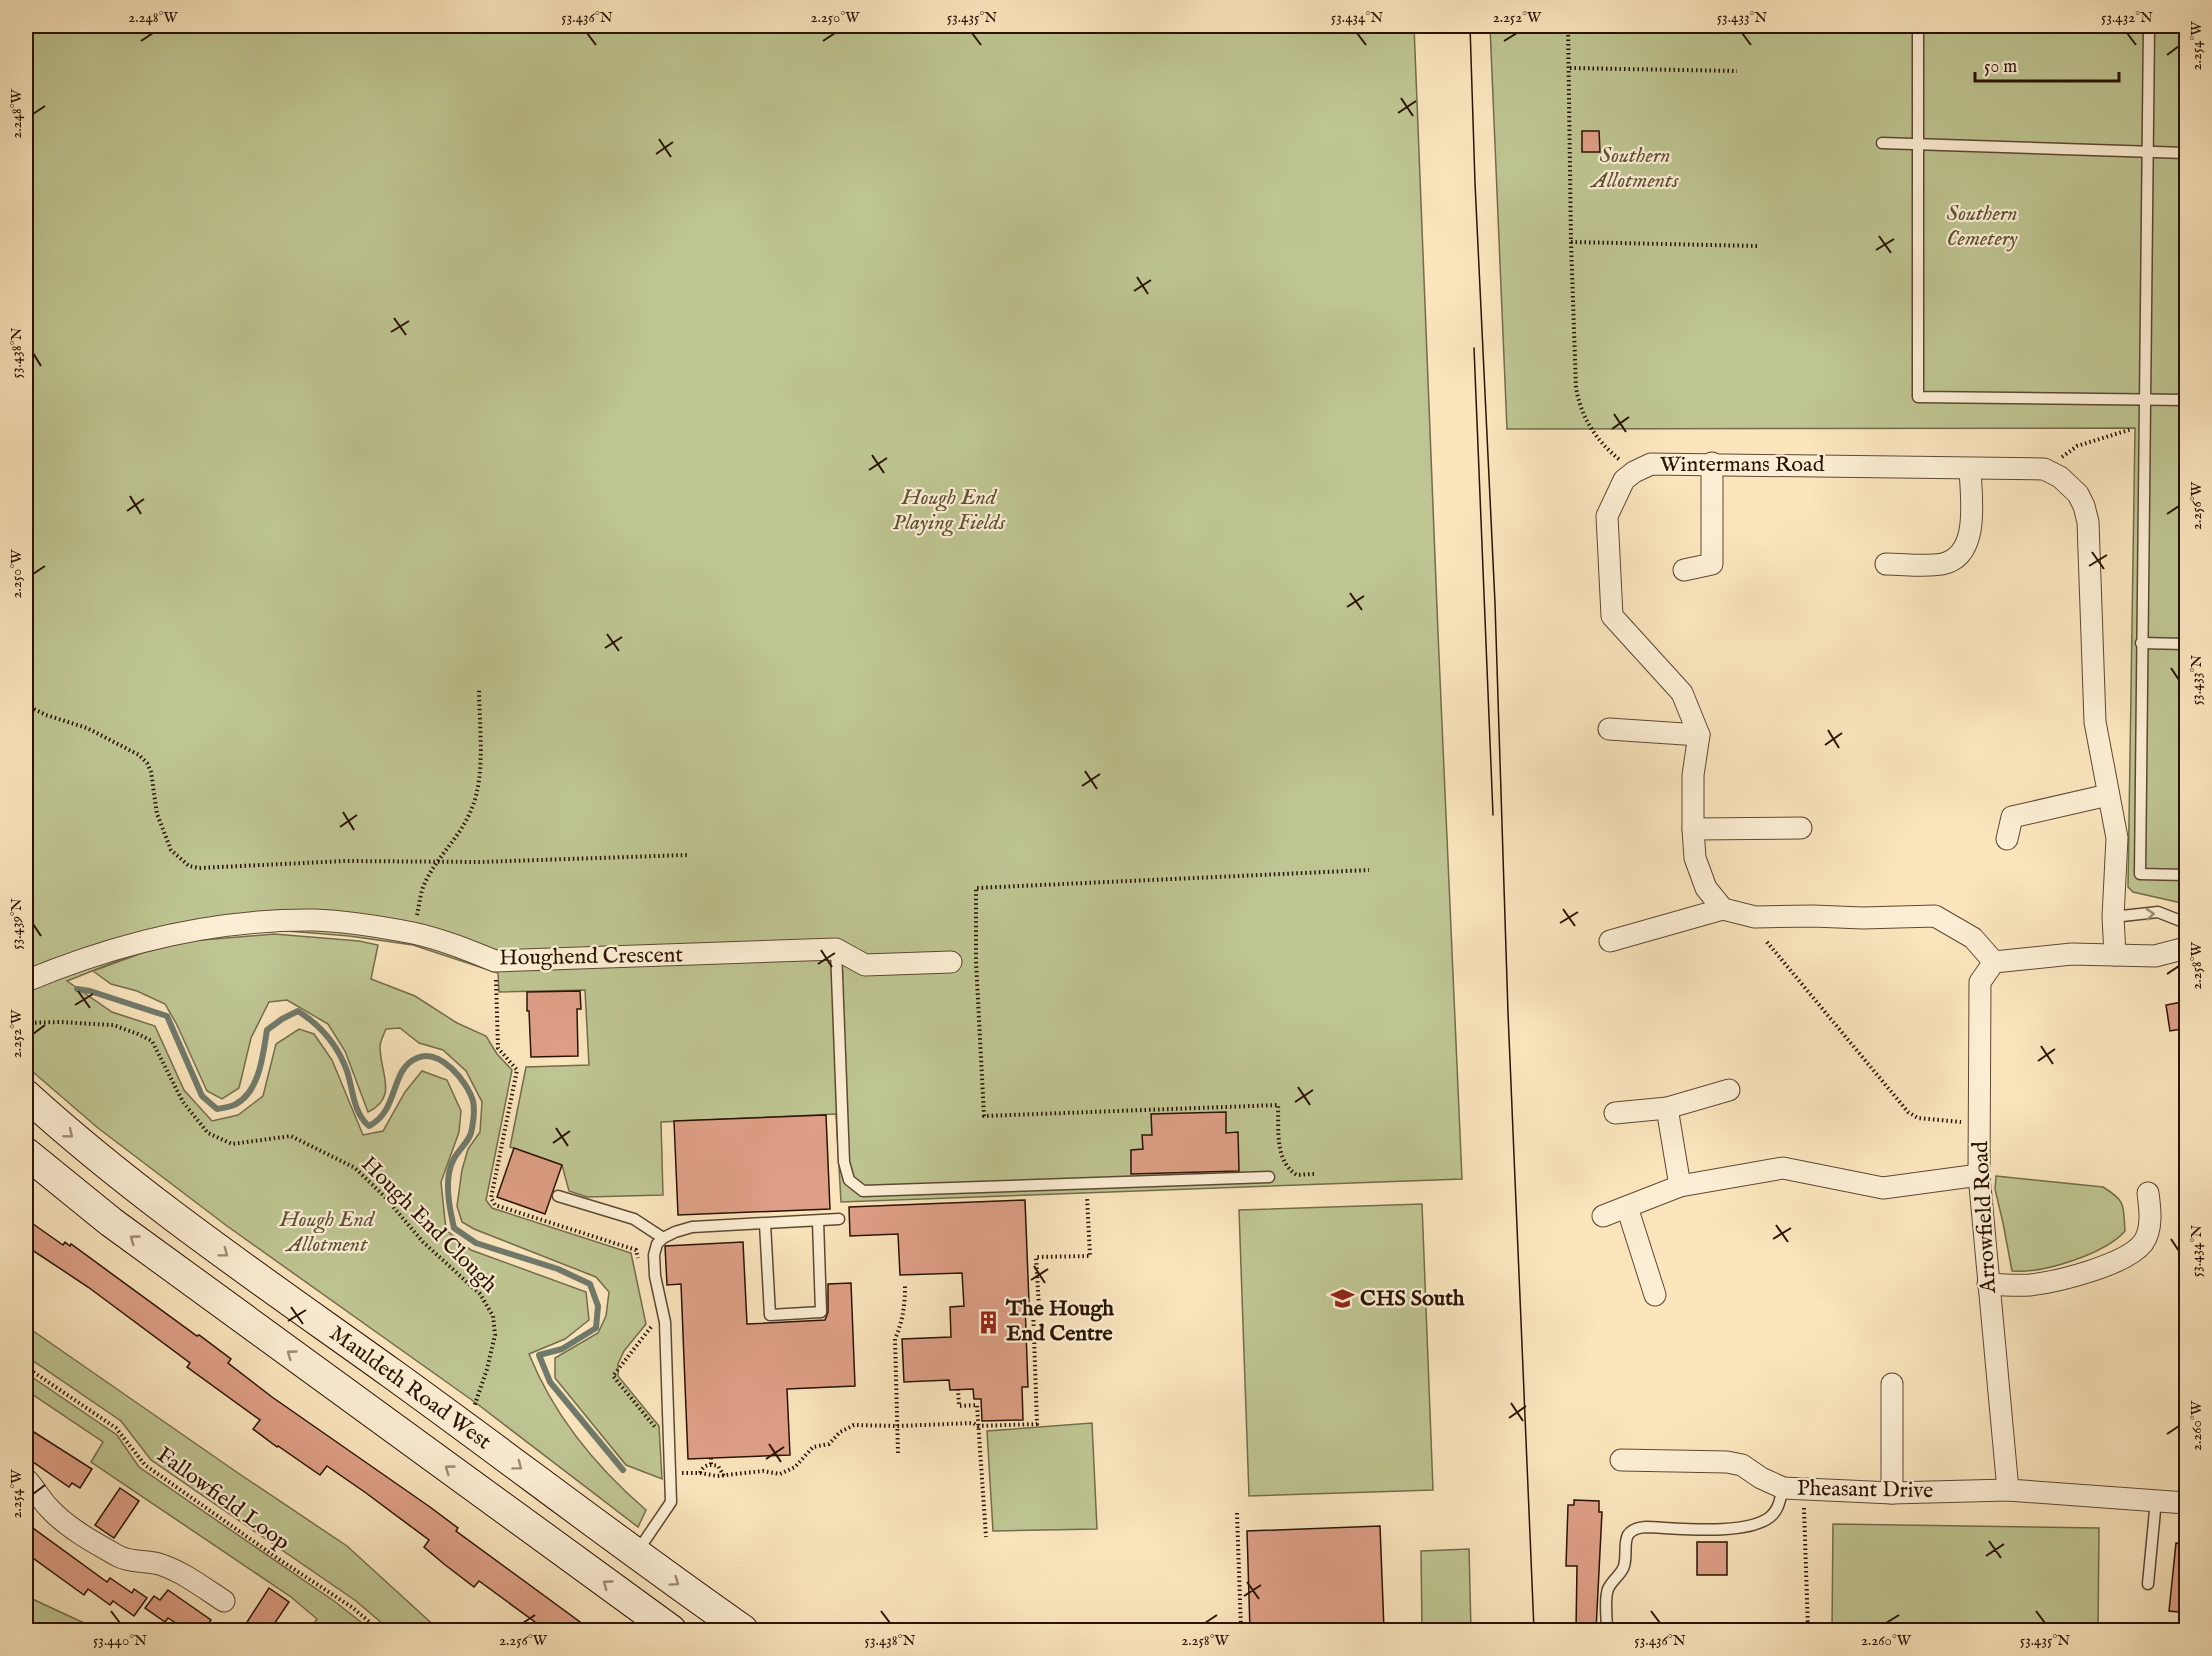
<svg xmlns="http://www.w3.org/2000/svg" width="2212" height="1656" font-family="'IM FELL English',serif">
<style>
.green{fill:#bec592;stroke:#746c4b;stroke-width:1.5}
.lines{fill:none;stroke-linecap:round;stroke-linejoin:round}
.stream{stroke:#707a6b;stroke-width:6}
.building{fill:#de9f86;stroke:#2a1304;stroke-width:1.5}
.lane-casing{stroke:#5e4832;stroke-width:13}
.street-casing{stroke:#5e4832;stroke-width:23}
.secondary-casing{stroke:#2a1304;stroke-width:32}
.path{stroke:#2a1304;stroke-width:4;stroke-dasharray:1.5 3;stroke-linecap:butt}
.lane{stroke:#fceed4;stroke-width:10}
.street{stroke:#fceed4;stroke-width:21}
.secondary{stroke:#fceed4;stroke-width:30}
.tram{stroke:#2a1304;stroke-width:1.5}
.oneway{stroke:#9e8b76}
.ticks{fill:none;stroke:#2a1304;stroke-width:2}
.labels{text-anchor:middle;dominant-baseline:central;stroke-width:4.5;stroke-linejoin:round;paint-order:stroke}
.park-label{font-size:22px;font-style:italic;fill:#5e5136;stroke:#fceed4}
.street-label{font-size:22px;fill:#2a1304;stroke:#fceed4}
.poi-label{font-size:22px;font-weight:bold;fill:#2a1304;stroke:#fceed4;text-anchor:start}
.neatline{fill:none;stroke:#2a1304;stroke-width:2}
.ticks-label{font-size:15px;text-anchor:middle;fill:#2a1304}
</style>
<rect width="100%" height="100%" fill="#fae5bd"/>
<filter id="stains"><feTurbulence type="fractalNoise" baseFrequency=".00333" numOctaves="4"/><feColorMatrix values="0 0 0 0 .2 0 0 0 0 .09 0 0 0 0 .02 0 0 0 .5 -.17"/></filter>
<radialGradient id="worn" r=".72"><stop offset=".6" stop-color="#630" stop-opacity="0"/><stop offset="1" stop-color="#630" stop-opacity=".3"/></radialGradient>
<g class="green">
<path d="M26,26h1388l24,607 24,546 -621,23 -5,-88 -175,8 2,73 -76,2 -18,-6 -7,-26 -52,-18 16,-80 63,-2 -4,-75 -86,2 -1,-19 -85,-28 -64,-9 -74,-6 -85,8 -45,12 -78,31 45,31 43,14 29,64 28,31 26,-6 25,-19 13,-52 23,-15 15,5 18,26 31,75 20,-4 22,-39 17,-21 25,9 14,31 -2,21 -18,50 5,48 25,20 115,42 3,28 -24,19 -36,15c25,62 67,113 117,156l-8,17 -162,-124 -249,-177 -129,-98 -72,-62z"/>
<polygon points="1490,26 2186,26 2186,904 2133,892 2128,887 2135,428 1507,429"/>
<path d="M274,934l85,7 19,4 -7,34 44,17 42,27 29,13 11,18 15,16 -26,130 6,8 139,45 15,71 -22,27 -6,13v12l41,50 3,53 -36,-14 -71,-87v-20l43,-25 8,-17 3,-24 -13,-15 -122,-48 -12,-7 -5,-16 5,-36 6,-21 12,-17 2,-30 -16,-31 -23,-21 -24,-7 -19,-15 -14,1c-2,5 -6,12 -6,18 0,26 19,50 -12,65l-23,-61 -17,-27 -41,-24 -18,2 -18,36 -12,50 -17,11 -15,-8 -30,-66 -12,-21 -28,-13 -26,-7 -18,-13 49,-18 48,-12z"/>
<path d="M1996,1176l107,11c24,15 20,18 22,44 -20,23 -83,43 -113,40l-9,-48 -8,-34z"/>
<polygon points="1422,1204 1433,1490 1249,1496 1239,1210"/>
<polygon points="26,1326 238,1473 347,1546 439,1630 390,1630 356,1601 151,1460 121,1421 26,1356"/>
<polygon points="26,1373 117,1435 139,1467 334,1601 371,1630 309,1630 317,1619 291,1597 91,1462 103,1442 26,1390"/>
<polygon points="1092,1423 1097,1529 993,1531 987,1431"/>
<polygon points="1833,1524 2099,1528 2098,1630 1832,1630"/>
<polygon points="1469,1549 1471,1630 1422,1630 1421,1551"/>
<polygon points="26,1596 99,1630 26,1630"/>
</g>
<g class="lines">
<path class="stream" d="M77,989l13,2 77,25 35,80 15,13c6,-1 14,-2 19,-5 24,-13 27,-50 31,-74l15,-11 16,-8c22,14 40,35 49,60 6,18 6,42 22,55 31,-16 20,-56 48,-68 23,-10 50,23 56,43 2,9 0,23 -2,32 -4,13 -19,20 -22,40 -3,18 1,37 5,55l22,15 82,26 32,15 8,22 -2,22 -34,21 -23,6 11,27 73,88"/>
</g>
<g class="building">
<polygon points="1582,131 1599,131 1600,152 1582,152"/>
<polygon points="580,991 581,1009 577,1009 578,1056 531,1057 529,1011 527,1011 527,992"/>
<polygon points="2187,1001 2187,1028 2170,1031 2166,1005"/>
<polygon points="1226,1112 1226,1133 1238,1132 1239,1171 1131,1174 1131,1150 1143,1149 1142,1135 1152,1135 1151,1114"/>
<polygon points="826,1115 830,1209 678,1215 674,1121"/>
<polygon points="514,1148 562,1165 545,1214 497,1197"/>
<polygon points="1025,1200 1029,1302 1025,1303 1028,1387 1022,1387 1023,1420 982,1421 981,1399 974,1399 973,1389 950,1390 949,1380 904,1382 902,1339 951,1337 950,1307 964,1306 962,1273 900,1275 898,1234 850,1236 849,1207"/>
<polygon points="26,1219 63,1245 65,1242 70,1246 71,1244 197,1336 199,1335 231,1359 228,1363 272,1397 430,1507 458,1528 456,1531 591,1630 546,1630 479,1581 474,1587 444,1564 424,1547 429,1540 366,1493 327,1466 320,1475 278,1446 277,1447 253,1429 260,1420 187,1367 190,1363 88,1287 26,1246"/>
<polygon points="743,1242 747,1324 825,1320 828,1312 828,1284 851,1283 855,1386 787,1389 790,1455 688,1459 681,1284 667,1285 665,1246"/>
<polygon points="26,1427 92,1469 80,1488 72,1483 69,1487 26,1457"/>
<polygon points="120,1488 139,1501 114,1538 95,1525"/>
<polygon points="1574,1500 1599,1501 1599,1512 1602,1512 1596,1630 1576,1630 1577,1566 1566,1566 1568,1505 1574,1505"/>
<polygon points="26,1523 107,1582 110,1578 132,1593 134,1589 147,1598 134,1616 113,1601 110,1605 88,1589 84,1595 26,1553"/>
<polygon points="1380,1526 1384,1630 1250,1630 1247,1531"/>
<rect x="1697" y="1542" width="30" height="33"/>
<polygon points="2176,1543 2187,1544 2187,1613 2169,1611"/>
<polygon points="269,1588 289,1602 270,1630 242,1630"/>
<polygon points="168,1590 211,1620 204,1630 186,1630 168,1618 165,1622 145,1608 154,1596 160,1600"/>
</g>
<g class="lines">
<defs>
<g id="lane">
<polyline points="1918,26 1918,397 2186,400"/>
<polyline points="2149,26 2140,874 2186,875"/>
<polyline points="1882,143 2186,153"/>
<polyline points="2141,643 2186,644"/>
<polyline points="2113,917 2158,912 2186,923"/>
<polyline points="836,949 844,1162 849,1180 863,1191 1269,1177"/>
<polyline points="558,1196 634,1219 663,1238"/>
<polyline points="765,1224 770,1315 821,1312 818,1221"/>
<polyline points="637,1552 671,1502 665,1322 655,1276 654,1255 657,1244 663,1238 675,1232 692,1227 839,1219"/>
<polyline points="2148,1584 2156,1500"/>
<path d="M1607,1630c0,-12 -3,-30 1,-41 4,-9 14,-15 16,-23 5,-17 -7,-37 22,-39 31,1 100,9 124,-10 9,-7 10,-18 13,-29"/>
</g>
<g id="street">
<path d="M1886,564c18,0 39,3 56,0 39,-8 29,-67 28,-95"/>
<polyline points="1684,570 1712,564 1712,463"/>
<polyline points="1609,729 1699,735"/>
<polyline points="1693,829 1801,828"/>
<polyline points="2007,839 2012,817 2108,795"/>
<polyline points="1610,941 1723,909"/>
<polyline points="2186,948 2155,956 2072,954 1994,962 1980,982 1979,1175 2008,1490 2186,1503"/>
<polyline points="1994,962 1973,938 1935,916 1863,918 1813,916 1755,917 1723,909 1706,888 1695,858 1693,829 1693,775 1699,735 1682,693 1612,616 1607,516 1624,480 1634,472 1651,464 2044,469 2060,477 2078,494 2084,506 2088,522 2095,722 2117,838 2113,917 2115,955"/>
<path d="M26,981c91,-38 189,-62 288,-61 31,1 68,7 99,13 28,6 55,17 82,28l341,-12 29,16 86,-3"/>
<polyline points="1667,1108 1680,1186"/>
<polyline points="1615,1113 1667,1108 1729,1090"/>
<polyline points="1627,1207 1655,1295"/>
<polyline points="1603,1216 1680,1186 1783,1168 1883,1188 1979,1175"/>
<path d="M1988,1284c14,1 28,2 42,1 27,-3 96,-20 113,-42 10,-14 7,-35 5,-50"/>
<polyline points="1892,1384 1892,1493"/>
<polyline points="1621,1460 1727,1462 1742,1465 1761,1478 1783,1488 1892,1493 2008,1490"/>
<path d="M26,1479c9,9 14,20 23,29 18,20 46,35 69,48 13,7 27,4 41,8 23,7 45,24 65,37"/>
</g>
<g id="secondary">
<path d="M26,1095c113,103 241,189 365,278 118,85 233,174 352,257"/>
<polyline points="26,1153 111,1222 671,1630"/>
</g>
</defs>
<use href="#lane" class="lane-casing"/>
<use href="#street" class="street-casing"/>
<use href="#secondary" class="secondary-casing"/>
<g class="path">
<path d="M1568,26l3,216 5,146c5,29 20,53 44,72"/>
<polyline points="1570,68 1737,71"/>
<polyline points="1571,242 1757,246"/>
<polyline points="2062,457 2077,446 2132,429"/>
<polyline points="26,705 46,715 87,728 139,755 147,763 151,772 157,814 171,850 189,866 199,868 345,861 480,862 687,855"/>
<path d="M417,915c2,-9 3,-19 6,-28 12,-29 38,-50 49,-79 14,-34 7,-84 7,-120"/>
<polyline points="1767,942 1908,1112 1918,1118 1961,1122"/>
<polyline points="496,980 498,1048 517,1070 491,1198 495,1205 636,1250 638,1258"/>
<polyline points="26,1023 60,1022 113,1025 138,1034 152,1041 183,1102 208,1133 232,1144 291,1136 355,1168 384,1196 423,1242 480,1294 493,1316 495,1335 487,1369 474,1407"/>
<path d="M1314,1174l-17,1c-23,-14 -18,-47 -19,-70l-294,11 -8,-155v-73l393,-18"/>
<polyline points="651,1327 613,1376 655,1427"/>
<polyline points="26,1367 116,1428 145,1465 280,1560 353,1608 379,1630"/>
<polyline points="958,1389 959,1406 977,1405 986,1537"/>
<path d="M898,1453l-3,-114c8,-18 10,-34 10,-54"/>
<polyline points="711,1458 711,1464"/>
<polyline points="682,1473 700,1473 717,1476 763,1471 780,1474 795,1467 813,1447 829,1444 840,1432 854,1425 898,1426 973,1423 978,1426 1037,1424 1033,1307 1039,1307 1036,1257 1090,1256 1087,1197"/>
<path d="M700,1473c4,-9 10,-9 18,-7l6,10"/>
<polyline points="1804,1508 1808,1630"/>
<polyline points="1237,1513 1241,1630"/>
</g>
<use href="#lane" class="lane"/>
<use href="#street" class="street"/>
<use href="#secondary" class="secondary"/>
<g class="tram">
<polyline points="1470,26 1475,183 1495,603 1508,1013 1534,1630"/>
<polyline points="1474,348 1493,815"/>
</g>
</g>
<defs><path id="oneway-chevron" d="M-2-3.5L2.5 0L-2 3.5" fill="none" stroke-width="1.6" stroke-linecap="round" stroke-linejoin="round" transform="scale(1.5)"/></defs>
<g class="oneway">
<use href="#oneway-chevron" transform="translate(2150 914) rotate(-3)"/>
<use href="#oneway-chevron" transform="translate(69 1134) rotate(39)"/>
<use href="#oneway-chevron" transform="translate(134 1239) rotate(-144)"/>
<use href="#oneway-chevron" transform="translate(224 1253) rotate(37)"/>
<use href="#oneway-chevron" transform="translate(291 1354) rotate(-144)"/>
<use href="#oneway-chevron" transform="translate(518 1466) rotate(37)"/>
<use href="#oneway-chevron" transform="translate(449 1469) rotate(-144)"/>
<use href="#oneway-chevron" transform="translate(675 1582) rotate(35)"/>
<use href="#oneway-chevron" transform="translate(607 1584) rotate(-144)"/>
</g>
<path class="ticks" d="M587,33l9,12M972,33l9,12M1357,33l9,12M1742,33l9,12M2127,33l9,12M141,41l12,-8M823,41l12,-8M1504,41l13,-8M2167,55l12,-9M1401,98l12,18M1398,113l18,-12M33,114l12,-8M659,139l12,18M656,154l17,-12M1879,236l12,17M1876,250l18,-11M1137,277l11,17M1134,291l17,-11M394,318l12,17M391,332l18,-11M33,353l8,13M1614,414l12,18M1612,429l17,-12M872,455l12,18M869,470l18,-12M130,496l11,18M127,511l17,-12M2167,514l12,-8M2092,552l12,17M2089,566l18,-11M33,574l12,-8M1350,593l12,17M1347,607l17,-11M607,634l12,17M605,648l17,-11M2171,668l8,12M1828,730l11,18M1825,745l17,-12M1085,771l12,18M1082,786l18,-12M343,812l11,18M340,827l17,-12M1563,909l12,17M1560,923l18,-11M33,924l8,12M821,950l11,17M818,964l17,-11M2167,974l12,-8M78,991l12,17M75,1005l18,-11M33,1034l12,-9M2041,1046l12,18M2038,1061l17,-12M1298,1087l12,18M1295,1102l18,-12M556,1128l12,18M553,1143l17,-12M1776,1225l12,17M1773,1239l18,-11M2171,1239l8,12M1034,1266l11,17M1031,1280l17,-11M291,1307l12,17M288,1321l18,-11M1511,1403l12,18M1509,1418l17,-12M2167,1434l12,-8M769,1444l12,18M766,1459l18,-12M33,1494l12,-9M1989,1541l12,17M1986,1556l18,-12M1247,1582l12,17M1244,1596l17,-11M111,1611l9,12M881,1611l9,12M1651,1611l9,12M2036,1611l9,12M523,1623l12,-8M1205,1623l12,-8M1886,1623l13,-8"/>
<defs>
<symbol id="school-bare" viewBox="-9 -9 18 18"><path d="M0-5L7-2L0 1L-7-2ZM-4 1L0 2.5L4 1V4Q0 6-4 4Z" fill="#8f2418" stroke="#fceed4" stroke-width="2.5" paint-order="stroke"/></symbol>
<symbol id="building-bare" viewBox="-9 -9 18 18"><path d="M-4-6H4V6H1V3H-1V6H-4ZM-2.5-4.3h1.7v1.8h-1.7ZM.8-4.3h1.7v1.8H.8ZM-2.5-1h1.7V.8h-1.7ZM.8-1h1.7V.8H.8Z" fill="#8f2418" stroke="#fceed4" stroke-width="2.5" paint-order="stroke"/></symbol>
</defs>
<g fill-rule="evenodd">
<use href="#school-bare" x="1326" y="1282" width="33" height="33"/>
<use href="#building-bare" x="972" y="1306" width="33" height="33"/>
</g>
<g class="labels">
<g class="park-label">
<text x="1635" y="156">Southern<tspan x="1635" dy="25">Allotments</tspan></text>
<text x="1982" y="214">Southern<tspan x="1982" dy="25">Cemetery</tspan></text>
<text x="949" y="498">Hough End<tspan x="949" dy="25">Playing Fields</tspan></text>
<text x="327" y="1220">Hough End<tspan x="327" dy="25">Allotment</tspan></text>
</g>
<g class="street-label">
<text x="1742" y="465">Wintermans Road</text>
<text transform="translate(591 957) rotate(-1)">Houghend Crescent</text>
<text transform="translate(1985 1217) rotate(-93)">Arrowfield Road</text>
<text transform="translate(429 1225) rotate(45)">Hough End Clough</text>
<text transform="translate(410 1388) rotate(36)">Mauldeth Road West</text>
<text transform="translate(1865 1490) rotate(1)">Pheasant Drive</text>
<text transform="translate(223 1499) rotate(36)">Fallowfield Loop</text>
</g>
<g class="poi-label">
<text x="1360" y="1299">CHS South</text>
<text x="1006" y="1309">The Hough<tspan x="1006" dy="25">End Centre</tspan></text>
</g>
</g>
<rect width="2212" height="1656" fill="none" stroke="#fae5bd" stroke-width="66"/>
<path d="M1975 72v9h144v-9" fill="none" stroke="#2a1304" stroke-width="3"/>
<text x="1984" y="72" font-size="18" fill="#2a1304" stroke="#fceed4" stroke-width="4.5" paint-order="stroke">50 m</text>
<rect x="33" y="33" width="2146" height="1590" class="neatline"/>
<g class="ticks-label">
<text x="153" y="22">2.248°W</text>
<text x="587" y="22">53.436°N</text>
<text x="835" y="22">2.250°W</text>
<text x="972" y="22">53.435°N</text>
<text x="1357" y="22">53.434°N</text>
<text x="1517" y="22">2.252°W</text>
<text x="1742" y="22">53.433°N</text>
<text x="2127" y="22">53.432°N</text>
<text transform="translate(2196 46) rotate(-90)" y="5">2.254°W</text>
<text transform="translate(16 114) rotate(-90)" y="5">2.248°W</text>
<text transform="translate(16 353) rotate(-90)" y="5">53.438°N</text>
<text transform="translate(2196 506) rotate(-90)" y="5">2.256°W</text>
<text transform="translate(16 574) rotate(-90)" y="5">2.250°W</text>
<text transform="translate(2196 680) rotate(-90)" y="5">53.433°N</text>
<text transform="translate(16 924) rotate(-90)" y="5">53.439°N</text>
<text transform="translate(2196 966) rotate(-90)" y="5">2.258°W</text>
<text transform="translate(16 1034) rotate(-90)" y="5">2.252°W</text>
<text transform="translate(2196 1251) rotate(-90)" y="5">53.434°N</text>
<text transform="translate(2196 1426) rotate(-90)" y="5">2.260°W</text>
<text transform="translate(16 1494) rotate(-90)" y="5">2.254°W</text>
<text x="120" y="1645">53.440°N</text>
<text x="523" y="1645">2.256°W</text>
<text x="890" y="1645">53.438°N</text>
<text x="1205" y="1645">2.258°W</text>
<text x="1660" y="1645">53.436°N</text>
<text x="1886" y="1645">2.260°W</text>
<text x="2045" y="1645">53.435°N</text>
</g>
<rect width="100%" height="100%" filter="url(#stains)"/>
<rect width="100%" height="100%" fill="url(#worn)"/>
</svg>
